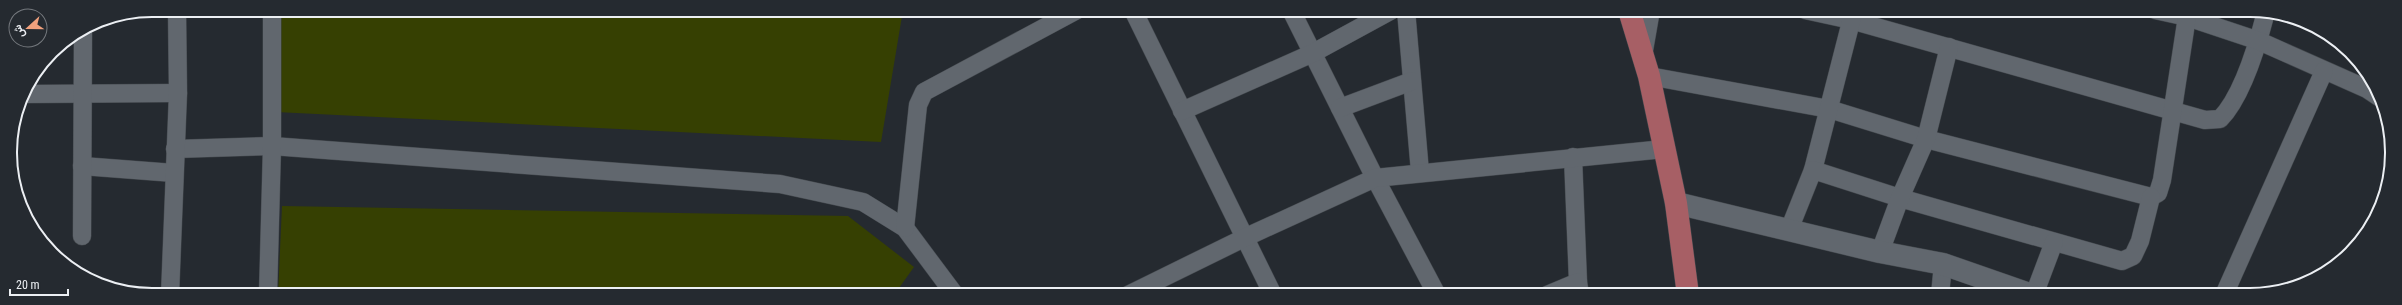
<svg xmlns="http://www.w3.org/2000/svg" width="2402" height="305" font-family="'Roboto Condensed',Vazirmatn,sans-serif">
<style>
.green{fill:#364002}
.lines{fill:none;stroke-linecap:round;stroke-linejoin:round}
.minor-casing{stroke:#43484d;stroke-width:19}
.tertiary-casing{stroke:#43484d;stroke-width:23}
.primary-casing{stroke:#43484d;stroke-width:23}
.minor{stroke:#61676e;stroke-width:18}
.tertiary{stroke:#61676e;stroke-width:22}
.primary{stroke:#a75f65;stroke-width:22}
.rim{fill:none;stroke:#eceff3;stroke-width:2}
</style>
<rect width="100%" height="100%" fill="#252a30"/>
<g class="green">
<polygon points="278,10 903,10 881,142 276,112"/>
<polygon points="282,206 848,216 914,267 894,295 278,295"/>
</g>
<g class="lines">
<defs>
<g id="minor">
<polyline points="1133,10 1273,295"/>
<polyline points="1291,10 1375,178 1437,295"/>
<polyline points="1406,10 1420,172"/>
<path d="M1805,10l46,10 354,100 15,-1c22,-22 38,-76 46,-107"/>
<polyline points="2155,10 2187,17 2259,41 2367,89 2379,97"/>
<polyline points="1643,56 1651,10"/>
<polyline points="1649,76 1829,109 1926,139 2151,197 2158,193 2162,180 2188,10"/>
<polyline points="24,94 178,93"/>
<polyline points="1340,108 1412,81"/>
<polyline points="1182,111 1313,53 1392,10"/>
<polyline points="175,149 272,146 780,184 863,202 905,228 955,295"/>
<polyline points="1573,157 1578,282"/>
<polyline points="82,166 174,173"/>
<polyline points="1813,170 1854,10"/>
<polyline points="905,228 918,105 924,92 1077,10"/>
<polyline points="1789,230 1813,170 1900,198 2122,261 2133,256 2140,241 2151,197"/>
<polyline points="82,236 83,31"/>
<polyline points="1880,252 1900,198 1926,139 1949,47"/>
<polyline points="170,295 178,93 177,10"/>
<polyline points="268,295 272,146 272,10"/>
<polyline points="1128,295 1244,238 1375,178 1664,149"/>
<polyline points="1547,295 1578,282 1580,295"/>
<polyline points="1940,295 1943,264"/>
<polyline points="2034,295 2054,242"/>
<polyline points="2224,295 2324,71"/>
</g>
<polyline id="tertiary" points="1676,203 1880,252 1943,264 2032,295"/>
<polyline id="primary" points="1629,10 1649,76 1676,203 1688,295"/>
</defs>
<use href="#minor" class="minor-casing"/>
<use href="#tertiary" class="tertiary-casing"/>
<use href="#primary" class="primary-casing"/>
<use href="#minor" class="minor"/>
<use href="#tertiary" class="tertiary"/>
<use href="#primary" class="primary"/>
</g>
<path d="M0 0H2402V305H0ZM152 17H2250A135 135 0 0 1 2385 152V153A135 135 0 0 1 2250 288H152A135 135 0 0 1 17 153V152A135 135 0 0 1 152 17Z" fill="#252a30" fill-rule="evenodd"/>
<path class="rim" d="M152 17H2250A135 135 0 0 1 2385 152V153A135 135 0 0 1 2250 288H152A135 135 0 0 1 17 153V152A135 135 0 0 1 152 17Z"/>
<g transform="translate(28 28) rotate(249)"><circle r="19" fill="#252a30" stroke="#75797e"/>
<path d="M0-3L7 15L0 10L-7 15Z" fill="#f1a17d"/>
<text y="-6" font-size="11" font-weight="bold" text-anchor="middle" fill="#eceff3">ش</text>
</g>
<path d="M10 289v6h58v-6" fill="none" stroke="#eceff3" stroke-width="2"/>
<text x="16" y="289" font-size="12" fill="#eceff3" stroke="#252a30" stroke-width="3" paint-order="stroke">20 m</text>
</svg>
